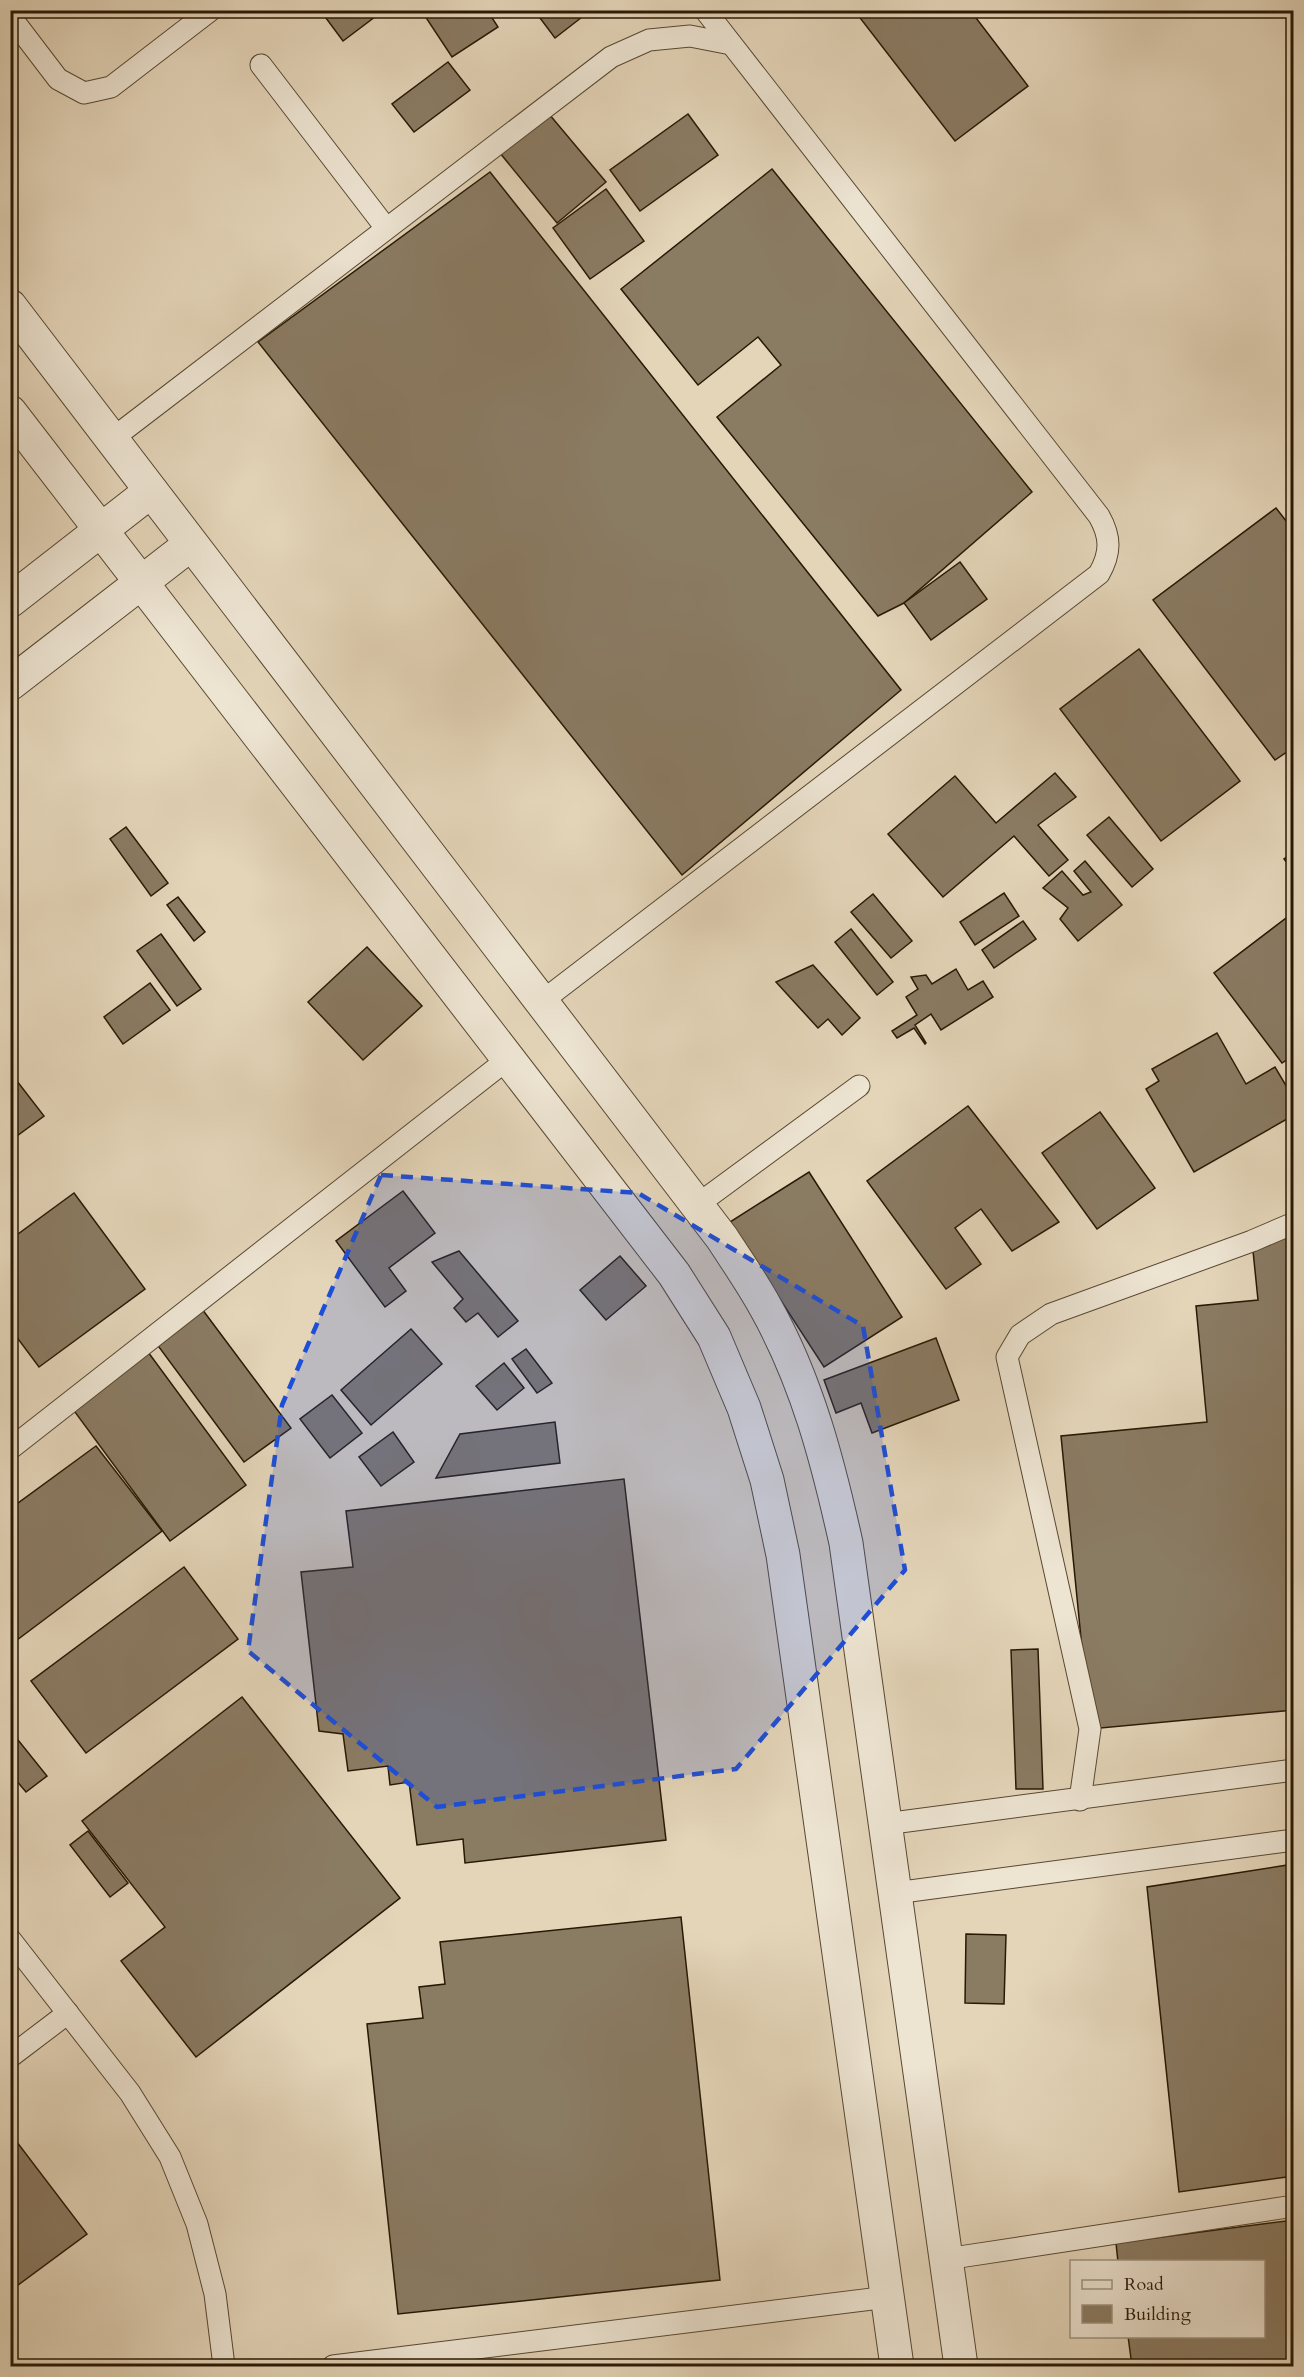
<svg xmlns="http://www.w3.org/2000/svg" width="1304" height="2377" font-family="Cardo,serif">
<style>
.building{fill:#8a7b63;stroke:#281905;stroke-width:1.5}
.lines{fill:none;stroke-linecap:round;stroke-linejoin:round}
.lane-casing{stroke:#574832;stroke-width:23}
.street-casing{stroke:#574832;stroke-width:35}
.lane{stroke:#ede4d2;stroke-width:21}
.street{stroke:#ede4d2;stroke-width:33}
.marked{fill:#1d4ed8;fill-opacity:0.2;stroke:#1d4ed8;stroke-width:4.5;stroke-dasharray:12 8;stroke-linejoin:round}
</style>
<rect width="100%" height="100%" fill="#e4d5b9"/>
<filter id="stains"><feTurbulence type="fractalNoise" baseFrequency=".00333" numOctaves="4"/><feColorMatrix values="0 0 0 0 .2 0 0 0 0 .09 0 0 0 0 .02 0 0 0 .5 -.17"/></filter>
<radialGradient id="worn" r=".72"><stop offset=".6" stop-color="#630" stop-opacity="0"/><stop offset="1" stop-color="#630" stop-opacity=".3"/></radialGradient>
<g class="building">
<polygon points="320,10 378,10 380,13 343,41"/>
<polygon points="421,10 487,10 498,27 452,57"/>
<polygon points="534,10 591,10 555,38"/>
<polygon points="854,10 970,10 1028,86 955,141"/>
<polygon points="448,62 470,90 414,132 392,104"/>
<polygon points="549,114 606,182 557,223 500,153"/>
<polygon points="688,114 718,155 640,211 610,170"/>
<polygon points="772,169 1032,492 904,603 878,616 717,417 781,365 758,337 698,385 621,289"/>
<polygon points="490,172 901,690 682,875 258,342"/>
<polygon points="606,189 644,241 590,279 553,228"/>
<polygon points="1276,508 1294,531 1294,747 1275,760 1153,600"/>
<polygon points="960,562 987,599 931,640 904,603"/>
<polygon points="1139,649 1240,781 1161,841 1060,709"/>
<polygon points="1055,773 1076,797 1038,825 1068,860 1049,876 1014,836 943,897 888,834 955,776 996,823"/>
<polygon points="1109,817 1153,869 1132,887 1087,835"/>
<polygon points="126,827 168,883 151,896 110,839"/>
<polygon points="1294,852 1294,872 1284,859"/>
<polygon points="1085,861 1122,905 1078,941 1060,919 1068,908 1043,888 1062,871 1083,895 1091,892 1074,871"/>
<polygon points="1004,893 1019,916 975,945 960,922"/>
<polygon points="873,894 912,941 891,958 851,912"/>
<polygon points="178,897 205,932 194,941 167,905"/>
<polygon points="1294,912 1294,1055 1282,1063 1214,973"/>
<polygon points="1023,921 1036,939 994,968 982,950"/>
<polygon points="851,929 893,982 877,995 835,942"/>
<polygon points="161,934 201,989 177,1006 137,951"/>
<polygon points="367,947 422,1006 363,1060 308,1002"/>
<polygon points="813,965 860,1018 842,1035 828,1019 818,1028 776,982"/>
<polygon points="956,969 968,990 983,981 993,997 941,1030 931,1014 915,1025 926,1043 925,1044 914,1028 897,1038 892,1031 917,1015 906,997 918,989 911,977 926,975 932,984"/>
<polygon points="150,983 170,1010 123,1044 104,1017"/>
<polygon points="1217,1033 1246,1084 1275,1067 1294,1099 1294,1115 1194,1172 1146,1089 1159,1081 1152,1069"/>
<polygon points="10,1072 44,1116 10,1141"/>
<polygon points="968,1106 1059,1222 1012,1251 981,1209 955,1228 981,1264 946,1289 867,1181"/>
<polygon points="1100,1112 1155,1188 1097,1229 1042,1153"/>
<polygon points="809,1172 902,1317 824,1367 730,1222"/>
<polygon points="403,1191 435,1233 389,1268 406,1291 385,1307 336,1241"/>
<polygon points="74,1193 145,1289 39,1367 10,1328 10,1240"/>
<polygon points="1294,1237 1294,1710 1090,1729 1061,1436 1207,1422 1196,1306 1258,1300 1252,1241"/>
<polygon points="459,1251 518,1321 498,1337 478,1313 466,1322 454,1308 463,1299 432,1262"/>
<polygon points="620,1256 646,1286 606,1320 580,1290"/>
<polygon points="199,1305 291,1428 244,1462 153,1339"/>
<polygon points="411,1329 442,1364 371,1425 341,1390"/>
<polygon points="936,1338 959,1400 872,1433 861,1403 836,1413 824,1380"/>
<polygon points="526,1349 552,1383 537,1393 512,1359"/>
<polygon points="148,1352 246,1485 170,1541 72,1408"/>
<polygon points="504,1363 524,1388 497,1410 476,1386"/>
<polygon points="332,1395 362,1433 330,1458 300,1419"/>
<polygon points="555,1422 560,1463 436,1478 460,1434"/>
<polygon points="393,1432 414,1462 381,1486 359,1457"/>
<polygon points="96,1446 162,1531 17,1640 10,1631 10,1509"/>
<polygon points="624,1479 666,1840 465,1863 463,1839 417,1845 409,1782 390,1785 388,1766 348,1771 343,1734 319,1731 301,1572 353,1567 346,1511"/>
<polygon points="184,1567 238,1639 86,1753 31,1681"/>
<polygon points="1038,1649 1043,1789 1016,1789 1011,1650"/>
<polygon points="242,1697 400,1898 196,2057 121,1961 165,1927 82,1821"/>
<polygon points="10,1730 47,1776 26,1792 10,1773"/>
<polygon points="88,1831 128,1883 110,1897 70,1845"/>
<polygon points="1294,1864 1294,2176 1179,2192 1147,1887"/>
<polygon points="681,1917 720,2280 398,2314 367,2024 423,2018 419,1987 445,1984 440,1942"/>
<polygon points="966,1934 1006,1935 1004,2004 965,2003"/>
<polygon points="10,2133 87,2234 10,2291"/>
<polygon points="1294,2220 1294,2366 1132,2366 1128,2336 1264,2336 1264,2262 1118,2262 1116,2243"/>
</g>
<g class="lines">
<defs>
<g id="lane">
<polyline points="10,16 58,79 84,93 111,87 211,10"/>
<polyline points="261,65 386,228"/>
<polyline points="112,439 611,57 649,40 690,36 731,44"/>
<path d="M541,1002l558,-428c12,-21 12,-37 0,-58l-394,-506"/>
<polyline points="697,1205 859,1086"/>
<polyline points="10,1449 508,1059"/>
<polyline points="1080,1800 1090,1729 1007,1357 1020,1335 1051,1314 1252,1241 1294,1223"/>
<polyline points="885,1824 1294,1770"/>
<polyline points="895,1893 1294,1840"/>
<polyline points="10,1939 130,2093 170,2157 197,2224 215,2294 224,2366"/>
<polyline points="10,2057 68,2013"/>
<polyline points="946,2259 1294,2206"/>
<polyline points="333,2366 888,2297"/>
</g>
<g id="street">
<path d="M10,306l712,932c15,23 31,46 44,70 41,73 62,154 80,235l115,823"/>
<polyline points="10,412 674,1274 714,1337 744,1408 767,1480 783,1555 897,2366"/>
<polyline points="10,601 151,491"/>
<polyline points="10,684 191,544"/>
</g>
</defs>
<use href="#lane" class="lane-casing"/>
<use href="#street" class="street-casing"/>
<use href="#lane" class="lane"/>
<use href="#street" class="street"/>
</g>
<path class="marked" d="M381,1175l257,18 225,133 42,244 -169,199 -299,38 -189,-156 34,-246z"/>
<rect width="1304" height="2377" fill="none" stroke="#e4d5b9" stroke-width="36"/>
<rect x="12" y="12" width="1280" height="2353" fill="none" stroke="#281905" stroke-width="3"/>
<rect x="18" y="18" width="1268" height="2341" fill="none" stroke="#281905" stroke-width="1.5"/>
<rect x="1070" y="2260" width="195" height="78" fill="#ede4d2" stroke="#9e9380" stroke-width="1.5"/>
<rect x="1082" y="2280" width="30" height="9" fill="#ede4d2" stroke="#9e9380" stroke-width="1.5"/>
<text x="1124" y="2290" font-size="18" fill="#281905">Road</text>
<rect x="1082" y="2305" width="30" height="18" fill="#8a7b63" stroke="#9e9380" stroke-width="1.5"/>
<text x="1124" y="2320" font-size="18" fill="#281905">Building</text>
<rect width="100%" height="100%" filter="url(#stains)"/>
<rect width="100%" height="100%" fill="url(#worn)"/>
</svg>
